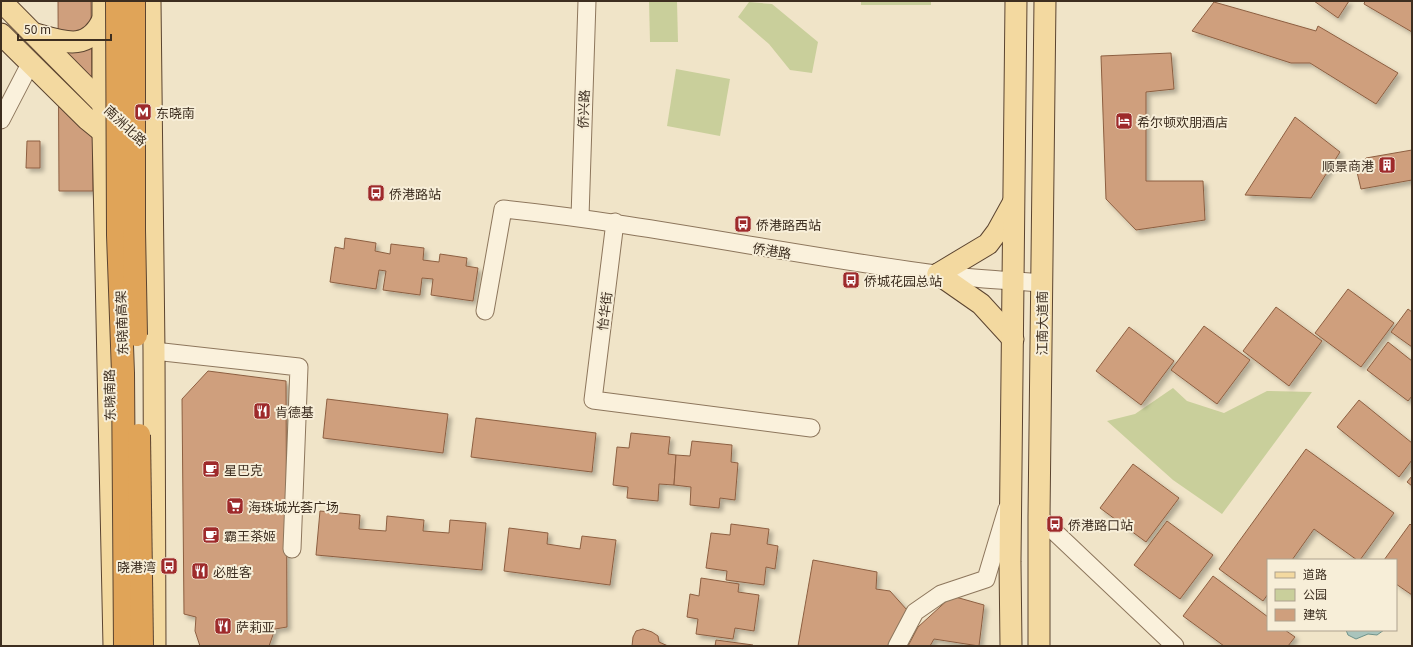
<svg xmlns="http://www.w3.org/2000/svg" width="1413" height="647" font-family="Georgia,'Noto Sans SC',serif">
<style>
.green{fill:#c9cf9b}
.water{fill:#a9c4bc;stroke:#6f938a}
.building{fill:#cf9f7d;stroke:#8d5f41;filter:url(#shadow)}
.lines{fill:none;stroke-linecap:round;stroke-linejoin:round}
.minor-casing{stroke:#8d765c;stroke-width:19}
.major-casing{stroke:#5b4430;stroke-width:23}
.minor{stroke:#faf1dc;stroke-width:17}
.major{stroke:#f3d9a0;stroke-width:21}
.highway-bridge-casing{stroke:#5b4430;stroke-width:24;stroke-linecap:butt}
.highway-bridge{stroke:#e0a458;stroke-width:22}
.labels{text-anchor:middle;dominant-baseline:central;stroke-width:4;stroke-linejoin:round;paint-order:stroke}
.street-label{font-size:13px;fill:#3d2e20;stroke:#f7eed8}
.poi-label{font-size:13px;fill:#3d2e20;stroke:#f7eed8;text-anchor:start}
</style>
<defs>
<filter id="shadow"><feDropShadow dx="3.5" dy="3.5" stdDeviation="2" flood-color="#0004"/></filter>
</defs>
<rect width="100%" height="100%" fill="#f0e4c8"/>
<g class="green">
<polygon points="649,1 677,1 678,42 650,42"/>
<rect x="861" y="1" width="70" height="4"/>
<polygon points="749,2 772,4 818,42 812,73 790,70 769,44 738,17"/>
<polygon points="676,69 730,79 720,136 667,126"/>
<polygon points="1173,388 1187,401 1224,413 1267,391 1312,392 1222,514 1173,480 1107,421 1135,414"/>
</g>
<polygon class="water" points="1346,630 1384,630 1377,635 1368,634 1356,639 1348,635"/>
<g class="building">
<polygon points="58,1 91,1 93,191 59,191"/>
<polygon points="1314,1 1349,1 1338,18"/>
<polygon points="1365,1 1412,1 1412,32 1364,4"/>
<polygon points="1214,2 1316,31 1318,26 1398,73 1376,104 1310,63 1291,63 1192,31"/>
<polygon points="1171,53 1174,89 1146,92 1146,181 1203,181 1205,220 1136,230 1106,199 1101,56"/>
<polygon points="1295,117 1340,152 1311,198 1245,195"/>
<polygon points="27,141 40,141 40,168 26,168"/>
<polygon points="1412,150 1412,180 1361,189 1357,172 1366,158"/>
<polygon points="345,238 376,243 375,251 390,254 391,244 424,248 423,260 439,262 440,254 467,258 466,266 478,268 473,301 431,295 433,279 422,278 420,295 383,290 386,271 379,270 376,289 330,282 335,247 344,249"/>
<polygon points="1348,289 1394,323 1361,367 1315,333"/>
<polygon points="1276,307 1322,341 1289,386 1243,351"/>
<polygon points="1408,309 1412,312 1412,347 1391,332"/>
<polygon points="1204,326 1250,360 1217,404 1171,370"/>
<polygon points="1129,327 1174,361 1141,405 1096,371"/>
<polygon points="1388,342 1412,361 1412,396 1408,401 1367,370"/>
<polygon points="208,371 286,381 287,627 275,629 269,646 200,646 195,631 196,617 184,614 182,399"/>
<polygon points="327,399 448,414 443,453 323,438"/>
<polygon points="1359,400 1412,443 1412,460 1399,477 1337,427"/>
<polygon points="476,418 596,433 592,472 471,457"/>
<polygon points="631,433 670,437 668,454 676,455 674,485 659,484 658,501 627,498 628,487 613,485 617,447 629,448"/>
<polygon points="692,441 732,445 731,462 738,463 735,500 720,498 719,508 690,505 691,487 674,485 676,455 690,456"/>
<polygon points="1306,449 1394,513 1360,560 1357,560 1314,529 1292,560 1268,560 1268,594 1263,601 1219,569"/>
<polygon points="1133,464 1179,498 1146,542 1100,508"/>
<polygon points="1412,476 1412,486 1407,482"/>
<polygon points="320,511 360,515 359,529 386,531 387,516 424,520 423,531 449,533 450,520 486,523 482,570 316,555"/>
<polygon points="1167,521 1213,555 1180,599 1134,565"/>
<polygon points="731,524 769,529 767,544 778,546 775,569 766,567 764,585 726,580 727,571 706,568 711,533 730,535"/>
<polygon points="1410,524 1412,526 1412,595 1396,584 1396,560 1384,560"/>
<polygon points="509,528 548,533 547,544 580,549 582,536 616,540 610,585 504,571"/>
<polygon points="813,560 877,572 876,589 890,591 907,610 888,646 798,646"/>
<polygon points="1213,576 1268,617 1268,630 1285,630 1295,637 1288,646 1224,646 1183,616"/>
<polygon points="701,578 739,584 738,592 759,595 754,631 735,628 733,639 696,634 698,619 687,617 690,594 699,596"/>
<polygon points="952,596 984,605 979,646 934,639 930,646 908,646 918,627"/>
<polygon points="643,629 652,632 658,636 659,642 668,646 632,646 633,637 636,631"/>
<polygon points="716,640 753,645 753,646 715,646"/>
</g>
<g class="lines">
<defs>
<g id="minor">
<polyline points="1,120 30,64"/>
<polyline points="580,217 587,1"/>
<polyline points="615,222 593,400 811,428"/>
<path d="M485,311l18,-102c145,15 288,46 433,65 35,5 70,6 105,9"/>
<polyline points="154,351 299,367 292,549"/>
<polyline points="1039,517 1175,646"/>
<polyline points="897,646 915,612 941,594 986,579 1007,509"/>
</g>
<g id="major">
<polyline points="1,1 107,108"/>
<polyline points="103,1 103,132 114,646"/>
<polyline points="150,1 154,351 155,646"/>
<polyline points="1,34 87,119 103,132 112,135"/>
<path d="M36,34c28,8 52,18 67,-15"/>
<polyline points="938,274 988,244 997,232 1013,203"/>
<polyline points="938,274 981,304 1013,339"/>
<polyline points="1011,646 1010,562 1016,1"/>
<polyline points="1039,646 1039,517 1045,1"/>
</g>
</defs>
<use href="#minor" class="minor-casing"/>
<use href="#major" class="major-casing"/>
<use href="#minor" class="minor"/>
<use href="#major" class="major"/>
<defs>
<g id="highway-bridge">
<polyline points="117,1 118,235 123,373 125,646"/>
<polyline points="134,1 134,230 136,335"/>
<polyline points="139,435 142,646"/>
</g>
</defs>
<use href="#highway-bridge" class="highway-bridge-casing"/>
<use href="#highway-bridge" class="highway-bridge"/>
</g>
<defs>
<symbol id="metro-square" viewBox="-11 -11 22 22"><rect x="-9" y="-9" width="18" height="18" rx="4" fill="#9e2a2b" stroke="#f7eed8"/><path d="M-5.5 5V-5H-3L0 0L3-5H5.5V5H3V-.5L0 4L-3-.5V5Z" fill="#fff"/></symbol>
<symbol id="hotel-square" viewBox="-11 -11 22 22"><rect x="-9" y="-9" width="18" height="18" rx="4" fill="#9e2a2b" stroke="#f7eed8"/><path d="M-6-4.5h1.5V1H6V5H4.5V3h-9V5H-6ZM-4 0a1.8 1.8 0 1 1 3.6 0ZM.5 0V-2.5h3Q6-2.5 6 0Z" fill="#fff"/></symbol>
<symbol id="building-square" viewBox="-11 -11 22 22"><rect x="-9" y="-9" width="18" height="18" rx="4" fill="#9e2a2b" stroke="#f7eed8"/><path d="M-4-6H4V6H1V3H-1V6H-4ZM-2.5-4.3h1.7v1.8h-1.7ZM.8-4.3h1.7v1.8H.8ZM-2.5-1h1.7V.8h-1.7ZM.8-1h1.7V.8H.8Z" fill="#fff"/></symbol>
<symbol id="bus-square" viewBox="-11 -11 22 22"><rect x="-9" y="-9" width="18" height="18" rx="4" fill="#9e2a2b" stroke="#f7eed8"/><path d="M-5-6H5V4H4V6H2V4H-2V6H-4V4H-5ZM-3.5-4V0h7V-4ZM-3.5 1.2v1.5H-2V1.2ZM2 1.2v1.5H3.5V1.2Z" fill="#fff"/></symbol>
<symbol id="restaurant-square" viewBox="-11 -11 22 22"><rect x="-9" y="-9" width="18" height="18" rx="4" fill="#9e2a2b" stroke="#f7eed8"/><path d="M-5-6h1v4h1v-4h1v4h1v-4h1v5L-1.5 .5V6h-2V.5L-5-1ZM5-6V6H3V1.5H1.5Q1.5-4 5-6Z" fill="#fff"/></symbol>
<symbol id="cafe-square" viewBox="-11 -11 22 22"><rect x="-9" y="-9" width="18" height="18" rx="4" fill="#9e2a2b" stroke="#f7eed8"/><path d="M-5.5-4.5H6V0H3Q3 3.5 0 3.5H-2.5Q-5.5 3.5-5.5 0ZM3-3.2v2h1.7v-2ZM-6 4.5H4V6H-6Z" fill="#fff"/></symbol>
<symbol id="supermarket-square" viewBox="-11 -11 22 22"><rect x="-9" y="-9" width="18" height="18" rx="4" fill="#9e2a2b" stroke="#f7eed8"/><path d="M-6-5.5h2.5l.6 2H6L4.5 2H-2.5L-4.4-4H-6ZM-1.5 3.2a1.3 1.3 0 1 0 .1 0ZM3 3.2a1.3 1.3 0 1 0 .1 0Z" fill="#fff"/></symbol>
</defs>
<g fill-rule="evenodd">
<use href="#metro-square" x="133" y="102" width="20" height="20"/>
<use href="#hotel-square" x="1114" y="111" width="20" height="20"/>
<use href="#building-square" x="1377" y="155" width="20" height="20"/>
<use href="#bus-square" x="366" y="183" width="20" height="20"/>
<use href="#bus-square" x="733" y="214" width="20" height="20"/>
<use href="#bus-square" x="841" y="270" width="20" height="20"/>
<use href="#restaurant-square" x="252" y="401" width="20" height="20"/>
<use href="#cafe-square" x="201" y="459" width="20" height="20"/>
<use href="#supermarket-square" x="225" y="496" width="20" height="20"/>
<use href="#bus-square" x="1045" y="514" width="20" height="20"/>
<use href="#cafe-square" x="201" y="525" width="20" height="20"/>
<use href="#bus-square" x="159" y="556" width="20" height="20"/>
<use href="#restaurant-square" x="190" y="561" width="20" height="20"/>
<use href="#restaurant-square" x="213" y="616" width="20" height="20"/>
</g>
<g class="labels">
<g class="street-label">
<text transform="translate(583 109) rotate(-88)">侨兴路</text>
<text transform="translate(126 125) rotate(43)">南洲北路</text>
<text transform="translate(772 250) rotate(9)">侨港路</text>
<text transform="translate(604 311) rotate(-83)">怡华街</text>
<text transform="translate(121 323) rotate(-92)">东晓南高架</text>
<text transform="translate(1041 323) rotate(-90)">江南大道南</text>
<text transform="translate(109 395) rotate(-91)">东晓南路</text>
</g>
<g class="poi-label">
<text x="156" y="112">东晓南</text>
<text x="1137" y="121">希尔顿欢朋酒店</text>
<text x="1374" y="165" text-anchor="end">顺景商港</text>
<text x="389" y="193">侨港路站</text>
<text x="756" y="224">侨港路西站</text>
<text x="864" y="280">侨城花园总站</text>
<text x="275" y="411">肯德基</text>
<text x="224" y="469">星巴克</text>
<text x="248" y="506">海珠城光荟广场</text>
<text x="1068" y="524">侨港路口站</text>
<text x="224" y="535">霸王茶姬</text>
<text x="156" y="566" text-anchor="end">晓港湾</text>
<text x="213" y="571">必胜客</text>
<text x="236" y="626">萨莉亚</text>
</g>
</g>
<rect width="1413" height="647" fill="none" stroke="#3d2e20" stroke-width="4"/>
<rect x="1267" y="559" width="130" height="72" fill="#f7eed8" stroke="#ada18e"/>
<rect x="1275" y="572" width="20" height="6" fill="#f3d9a0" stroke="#ada18e"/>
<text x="1303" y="579" font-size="12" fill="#3d2e20">道路</text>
<rect x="1275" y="589" width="20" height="12" fill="#c9cf9b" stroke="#ada18e"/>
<text x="1303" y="599" font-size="12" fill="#3d2e20">公园</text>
<rect x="1275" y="609" width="20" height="12" fill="#cf9f7d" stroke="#ada18e"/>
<text x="1303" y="619" font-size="12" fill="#3d2e20">建筑</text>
<path d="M18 34v6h93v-6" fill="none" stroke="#3d2e20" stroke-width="2"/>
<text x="24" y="34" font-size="12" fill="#3d2e20" stroke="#f7eed8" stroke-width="3" paint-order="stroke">50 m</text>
</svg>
